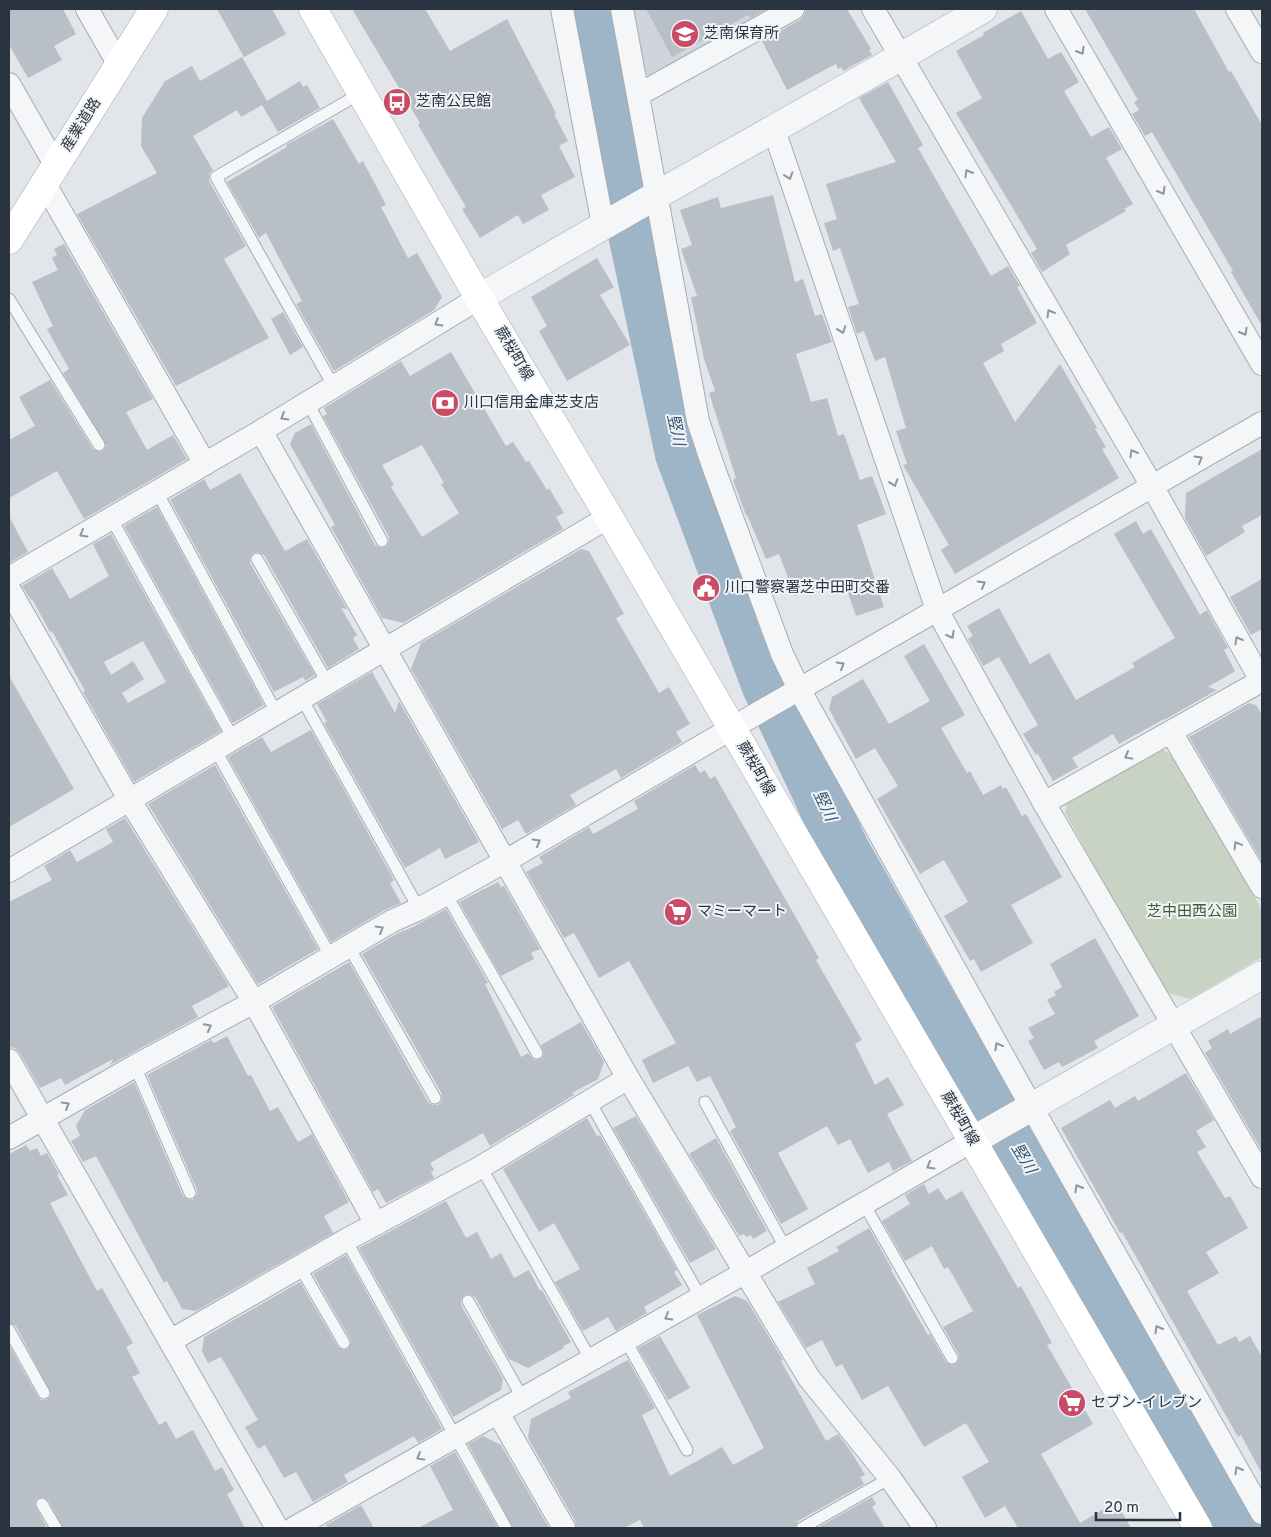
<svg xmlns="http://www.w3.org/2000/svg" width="1271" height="1537" font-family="Overpass,'Noto Sans JP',sans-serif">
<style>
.built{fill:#d0d4dc}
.green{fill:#c8d3c3}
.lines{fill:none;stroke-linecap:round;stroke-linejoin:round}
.river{stroke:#9eb5c8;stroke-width:50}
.building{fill:#b9bfc6;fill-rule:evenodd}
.service-casing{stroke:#a7acb4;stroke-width:13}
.minor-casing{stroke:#a7acb4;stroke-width:24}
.tertiary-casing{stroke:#a7acb4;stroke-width:29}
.secondary-casing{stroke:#a7acb4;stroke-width:29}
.primary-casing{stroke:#a1aab5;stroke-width:29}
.service{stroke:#f4f6f8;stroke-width:11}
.minor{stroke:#f4f6f8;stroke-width:22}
.tertiary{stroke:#f4f6f8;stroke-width:28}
.secondary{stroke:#fff;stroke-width:28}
.primary{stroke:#fff;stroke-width:28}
.oneway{stroke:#8f959c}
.labels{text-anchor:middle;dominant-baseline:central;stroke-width:4;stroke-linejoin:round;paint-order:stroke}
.poi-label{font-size:15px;fill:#2a3441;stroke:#f1f4f7;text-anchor:start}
.street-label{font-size:15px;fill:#2a3441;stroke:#f1f4f7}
.park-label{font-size:15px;fill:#415c38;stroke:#f1f4f7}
.water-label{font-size:16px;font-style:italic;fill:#365474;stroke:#f1f4f7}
</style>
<rect width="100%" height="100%" fill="#e2e5ea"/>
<polygon class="built" points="632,9 777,9 653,79 646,74 642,59"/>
<polygon class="green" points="1163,750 1174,756 1262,910 1262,957 1190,999 1165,992 1065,813 1068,801"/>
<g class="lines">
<polyline class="river" points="591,9 614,145 680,454 766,684 844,849 950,1036 1243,1528"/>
</g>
<g class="building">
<polygon points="9,9 63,9 76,34 54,46 62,60 28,78 9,45"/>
<polygon points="217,9 272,9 286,34 244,57"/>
<polygon points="352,9 425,9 450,51 507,19 556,113 554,114 568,141 559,146 575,177 541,195 549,210 523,224 518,215 480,238 462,209 466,207 418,125 420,123"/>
<polygon points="646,9 766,9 750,18 748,15 672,57"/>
<polygon points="806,9 847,9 871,49 869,50 872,55 843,71 841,67 838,69 836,64 787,90 762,41 800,20 804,15"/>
<polygon points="1085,9 1194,9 1229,72 1231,71 1262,125 1262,326 1231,272 1233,271 1152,132 1145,136 1132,114 1139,110 1134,102 1138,100"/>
<polygon points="1021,11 1048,59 1061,52 1079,82 1064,91 1091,137 1109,127 1122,149 1106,158 1133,204 1124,209 1126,211 1066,245 1070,254 1042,272 1031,253 1037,249 956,113 982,98 956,51 984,35 983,33"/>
<polygon points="242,57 267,101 300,81 303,87 307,85 320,108 278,132 262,105 241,117 237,110 193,136 213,170 209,174 209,181 246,246 224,259 269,338 176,386 77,214 157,173 141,146 142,118 165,81 192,66 200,81"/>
<polygon points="888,82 923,145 918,148 991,276 1008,266 1020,286 1017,287 1037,323 1001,344 1004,351 983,363 1015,422 1060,364 1097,428 1095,429 1106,447 1102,449 1119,478 955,574 941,550 949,545 903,465 907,464 896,431 906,428 885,357 875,361 864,331 857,334 848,307 859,304 840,248 833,251 824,223 837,219 826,184 896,162 859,98"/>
<polygon points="333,119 359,164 363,161 386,205 381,207 408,258 417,253 442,297 434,310 334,371 296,304 302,301 266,233 259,238 227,182 287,147 286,145"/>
<polygon points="773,195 795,282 803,279 815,316 822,314 832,342 796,354 811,402 827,398 838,436 844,434 860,480 872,476 886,514 857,525 884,607 856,616 843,579 795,596 779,554 766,559 747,515 746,515 733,480 736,478 709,393 715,391 704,359 691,297 697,296 681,249 692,245 680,210 718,197 721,208"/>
<polygon points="64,244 153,399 126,412 147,450 173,435 187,459 84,519 57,471 9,498 9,440 35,426 19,397 50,380 93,449 100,452 105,449 106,445 63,373 69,369 47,329 53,326 32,282 58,270 52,258 57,255 54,249"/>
<polygon points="597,258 614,287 600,295 630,345 567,381 539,331 547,326 531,297"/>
<polygon points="283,312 303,347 290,355 271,319"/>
<path d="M451,352l55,94 7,-4 13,20 3,-1 18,29 2,-2 15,25 -8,4 7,12 -160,94 -21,-5 -51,-91 4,-2 -45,-81 5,-11 16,-9 64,121 6,3 5,-1 3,-5v-5l-66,-121 4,-2 -3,-6 77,-47 9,15zM422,445l22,38 -3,1 18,29 -37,24 -31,-50 3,-2 -12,-20z"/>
<polygon points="1262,449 1262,515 1242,526 1245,532 1206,556 1185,518 1186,493"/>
<polygon points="240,473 285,551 307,539 347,609 341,608 357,635 353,638 359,649 328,668 264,555 258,552 253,553 250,558 250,563 315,675 305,681 303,677 274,692 170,500 204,479 210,490"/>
<polygon points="157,507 264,705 233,723 124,526"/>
<polygon points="9,516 28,552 9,563"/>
<polygon points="1136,521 1143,534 1151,529 1200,615 1207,610 1228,648 1224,650 1235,671 1208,687 1217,690 1164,720 1164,719 1119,744 1113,734 1072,758 1078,767 1053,781 1038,754 1036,755 1023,734 1038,725 999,657 983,666 968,639 973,636 967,626 999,608 1030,664 1049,653 1076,700 1135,667 1132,663 1175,638 1114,534"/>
<path d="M111,534l110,197 -87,51 -51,-90 2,-1 -33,-60 -2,1 -18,-33 -1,1 -9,-14 30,-18 18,31 39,-23 -16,-32zM143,641l23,41 -38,21 -6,-10 22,-14 -11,-18 -22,14 -7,-13z"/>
<polygon points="581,549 589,551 624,614 616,618 659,693 669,687 690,724 676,732 682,742 621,778 616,769 570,795 576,805 526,834 518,820 502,829 411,669 421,643"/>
<polygon points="1262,579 1262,629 1251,635 1230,597"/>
<polygon points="924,644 965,715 941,728 967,773 970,771 983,795 1001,785 1003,789 1006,787 1022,816 1026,814 1062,877 1011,905 1033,943 981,972 974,959 970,961 944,916 968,902 944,860 920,874 877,799 898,786 875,748 856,759 829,709 832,697 863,679 889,724 930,701 904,656"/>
<polygon points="372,672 395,713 399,701 479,842 445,859 440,848 405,868 324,723 327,722 317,704"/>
<polygon points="9,676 74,789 9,827"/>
<polygon points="1249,703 1256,705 1262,715 1262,862 1189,737"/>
<polygon points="311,730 394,880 390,883 401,903 385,910 331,942 228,757 262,737 271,752"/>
<polygon points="215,765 318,949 258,984 148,804"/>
<polygon points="695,765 700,773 705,770 710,779 715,776 819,958 816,960 862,1040 855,1044 875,1085 888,1077 904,1105 887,1114 912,1161 893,1171 889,1162 868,1173 850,1139 838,1145 827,1126 778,1153 808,1209 781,1224 730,1131 736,1127 710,1076 697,1082 688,1066 653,1083 642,1060 676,1043 629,961 599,978 574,933 564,938 526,872 543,863 539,857 589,827 593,834 638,809 634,801"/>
<polygon points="125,818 229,986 192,1006 198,1017 110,1065 113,1059 65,1085 61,1078 40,1088 20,1053 15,1048 9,1047 9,902 52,880 44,866 70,850 77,862 113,842 106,829"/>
<polygon points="498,882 501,887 504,886 540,949 531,953 534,959 501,976 459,902"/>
<polygon points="446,909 488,983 485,984 521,1057 528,1053 534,1060 541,1059 544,1054 541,1045 581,1022 604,1062 598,1079 572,1093 574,1095 490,1146 483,1133 430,1163 434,1170 431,1172 434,1178 386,1203 378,1189 373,1192 272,1007 349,962 428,1102 432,1105 438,1105 442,1101 442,1094 362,954 398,933 413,927"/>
<polygon points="1095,938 1139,1016 1094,1041 1098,1048 1062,1067 1059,1062 1044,1070 1028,1041 1034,1038 1028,1028 1055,1014 1047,1000 1056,995 1054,992 1062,987 1050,964"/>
<polygon points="1262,1016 1262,1151 1205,1053 1212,1048 1208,1041 1228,1029 1230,1034"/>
<polygon points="227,1036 248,1076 251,1075 270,1111 278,1107 298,1142 312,1134 349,1202 324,1216 333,1233 196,1311 182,1309 167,1281 164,1283 96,1156 83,1162 71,1141 80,1136 76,1126 85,1110 134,1082 183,1196 189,1200 193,1200 197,1194 197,1190 147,1075 211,1040 214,1043"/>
<polygon points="1186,1073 1214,1120 1196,1131 1206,1147 1197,1152 1225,1198 1230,1196 1248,1228 1206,1252 1219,1273 1187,1291 1218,1345 1236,1336 1239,1342 1250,1336 1262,1357 1262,1474 1241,1435 1238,1437 1122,1232 1120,1233 1061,1128 1110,1100 1115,1108 1135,1096 1138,1101"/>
<polygon points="636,1116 716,1249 690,1263 613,1128"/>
<polygon points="587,1118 597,1136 600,1135 677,1270 674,1272 682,1285 644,1307 647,1313 616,1331 608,1317 583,1331 555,1282 580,1269 554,1223 539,1232 503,1169"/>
<polygon points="716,1138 767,1231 753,1239 751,1235 746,1237 744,1234 739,1236 689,1154"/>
<polygon points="26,1145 30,1151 37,1148 41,1156 47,1153 59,1174 57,1175 68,1195 50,1203 97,1291 102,1288 133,1343 126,1347 140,1373 132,1377 159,1425 166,1421 176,1439 193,1430 215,1471 222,1467 234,1490 227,1494 245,1528 63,1528 48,1500 42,1497 36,1500 35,1505 47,1528 9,1528 9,1345 38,1397 41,1400 47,1400 51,1394 16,1326 9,1323 9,1154"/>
<polygon points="924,1184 929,1194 938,1188 946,1200 962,1191 1018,1288 1021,1286 1052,1343 1047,1345 1093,1424 1041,1454 1080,1523 1116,1502 1131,1528 1018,1528 1005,1506 985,1518 962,1477 989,1462 966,1423 924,1447 888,1386 862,1400 842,1364 836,1367 822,1340 806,1348 778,1302 815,1284 807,1268 839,1251 836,1247 869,1228 892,1269 891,1270 928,1335 930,1334 946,1362 951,1365 956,1364 959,1359 959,1355 943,1327 973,1311 948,1267 944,1269 932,1246 905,1261 882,1221 910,1204 905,1195"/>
<polygon points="446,1201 466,1238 477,1232 491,1259 501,1253 514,1278 529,1270 540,1291 542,1290 571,1342 563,1346 564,1348 528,1368 509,1359 475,1297 469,1294 464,1295 461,1300 461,1305 503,1379 501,1390 453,1417 359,1248"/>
<polygon points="346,1255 442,1429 418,1443 414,1436 344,1475 348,1482 313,1502 296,1472 284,1478 265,1445 258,1449 245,1427 258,1420 221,1357 208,1363 202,1351 204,1337 300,1282 338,1347 344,1350 348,1349 351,1343 350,1339 313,1274"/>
<polygon points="735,1296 747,1301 783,1360 781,1361 826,1441 838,1434 852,1453 865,1475 860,1477 864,1484 798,1521 795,1528 644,1528 640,1520 624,1528 577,1528 575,1521 528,1438 531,1419 571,1398 568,1392 628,1360 655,1408 642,1415 670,1476 722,1447 733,1465 764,1448 697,1315"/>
<polygon points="660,1336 690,1388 668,1400 638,1348"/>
<polygon points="483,1436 501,1445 549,1528 513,1528 468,1444"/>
<polygon points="455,1452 498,1528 418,1528 453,1510 430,1466"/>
<polygon points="872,1497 876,1504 872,1507 885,1528 817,1528"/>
<polygon points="361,1505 374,1528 328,1528 326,1525"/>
</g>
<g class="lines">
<defs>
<g id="service">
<polyline points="9,299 99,445"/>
<polyline points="334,387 216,177 361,93"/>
<polyline points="308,403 382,541"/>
<polyline points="157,492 276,712"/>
<polyline points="111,518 233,738"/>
<polyline points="257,559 327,682"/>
<polyline points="301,697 419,909"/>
<polyline points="215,749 331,957"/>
<polyline points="446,894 537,1053"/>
<polyline points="349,947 435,1098"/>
<polyline points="135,1066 190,1193"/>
<polyline points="590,1102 701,1298"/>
<polyline points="705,1102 786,1249"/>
<polyline points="481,1167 591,1360"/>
<polyline points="864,1204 952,1358"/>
<polyline points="346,1240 506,1528"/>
<polyline points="300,1267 344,1343"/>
<polyline points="468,1301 523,1399"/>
<polyline points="9,1330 44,1393"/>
<polyline points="626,1341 687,1450"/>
<polyline points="42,1504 56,1528"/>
<polyline points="802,1528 890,1478"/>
</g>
<g id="minor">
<polyline points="87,9 119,65"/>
<polyline points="562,9 603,225"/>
<polyline points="622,9 698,421 713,466 782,654 799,689 1031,1106 1262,1513"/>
<polyline points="873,9 1152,486 1262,682"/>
<polyline points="1056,9 1262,364"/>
<polyline points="1237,9 1262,52"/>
<polyline points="9,84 56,166"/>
<polyline points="638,95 793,9"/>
<polyline points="774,130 937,610 1044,803 1262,1177"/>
<polyline points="45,184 205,464"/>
<polyline points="261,431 628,1078 809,1378 890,1478 925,1528"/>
<polyline points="9,578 261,431 479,298"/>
<polyline points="9,589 129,799 254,1002 376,1224"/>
<polyline points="1171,732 1262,887"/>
<polyline points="1044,803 1261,681"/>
<polyline points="9,871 609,517"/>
<polyline points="9,1060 277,1528"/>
<polyline points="9,1138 135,1066 254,1002 392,921 419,909 504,862 751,717 1262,423"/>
<polyline points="170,1341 346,1240 481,1167 628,1078"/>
<polyline points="498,1413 564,1528"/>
<polyline points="294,1528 746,1272 972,1141"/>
</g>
<g id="tertiary">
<path d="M479,298c167,-99 337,-191 504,-289"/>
<polyline points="972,1141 1262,975"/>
</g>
<polyline id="secondary" points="313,9 479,298 609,517 1198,1528"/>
<polyline id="primary" points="9,240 154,9"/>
</defs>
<use href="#service" class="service-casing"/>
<use href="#minor" class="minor-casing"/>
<use href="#tertiary" class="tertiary-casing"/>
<use href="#secondary" class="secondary-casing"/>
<use href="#primary" class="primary-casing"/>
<use href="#service" class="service"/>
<use href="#minor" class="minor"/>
<use href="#tertiary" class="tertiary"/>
<use href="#secondary" class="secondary"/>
<use href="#primary" class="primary"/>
</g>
<defs><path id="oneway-chevron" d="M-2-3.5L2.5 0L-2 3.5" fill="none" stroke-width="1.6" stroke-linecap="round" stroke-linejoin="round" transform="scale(1.25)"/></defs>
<g class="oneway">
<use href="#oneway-chevron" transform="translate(1081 51) rotate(60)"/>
<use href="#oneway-chevron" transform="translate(968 173) rotate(-120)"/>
<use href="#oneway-chevron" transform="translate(789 176) rotate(71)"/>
<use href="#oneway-chevron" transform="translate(1162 191) rotate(60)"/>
<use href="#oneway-chevron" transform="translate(1050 313) rotate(-120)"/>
<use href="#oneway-chevron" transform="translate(438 323) rotate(149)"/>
<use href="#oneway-chevron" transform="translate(842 330) rotate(71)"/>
<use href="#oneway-chevron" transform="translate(1244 332) rotate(60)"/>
<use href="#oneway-chevron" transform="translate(284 417) rotate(149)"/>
<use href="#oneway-chevron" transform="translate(1133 453) rotate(-120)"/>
<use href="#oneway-chevron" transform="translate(1199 459) rotate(-30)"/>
<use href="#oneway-chevron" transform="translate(894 483) rotate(71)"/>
<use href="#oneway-chevron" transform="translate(83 534) rotate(150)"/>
<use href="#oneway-chevron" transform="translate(982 584) rotate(-30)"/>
<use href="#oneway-chevron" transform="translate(951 635) rotate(61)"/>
<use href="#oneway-chevron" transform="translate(1238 640) rotate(-119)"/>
<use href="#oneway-chevron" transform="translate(841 665) rotate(-30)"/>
<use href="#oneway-chevron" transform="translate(1128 756) rotate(151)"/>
<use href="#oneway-chevron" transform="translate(537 842) rotate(-30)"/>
<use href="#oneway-chevron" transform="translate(1237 845) rotate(-121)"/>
<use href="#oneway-chevron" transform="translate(380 929) rotate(-31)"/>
<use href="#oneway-chevron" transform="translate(208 1027) rotate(-28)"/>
<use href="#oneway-chevron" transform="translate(998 1046) rotate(-119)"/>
<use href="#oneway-chevron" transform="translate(66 1105) rotate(-30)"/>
<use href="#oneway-chevron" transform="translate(930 1166) rotate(150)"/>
<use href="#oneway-chevron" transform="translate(1078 1188) rotate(-120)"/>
<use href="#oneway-chevron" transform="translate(668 1317) rotate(150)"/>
<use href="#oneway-chevron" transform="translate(1158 1329) rotate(-120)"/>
<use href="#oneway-chevron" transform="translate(420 1457) rotate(151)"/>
<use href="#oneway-chevron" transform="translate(1238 1470) rotate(-120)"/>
</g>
<defs>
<symbol id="school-disc" viewBox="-11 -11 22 22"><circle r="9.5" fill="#ca4b65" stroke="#f1f4f7"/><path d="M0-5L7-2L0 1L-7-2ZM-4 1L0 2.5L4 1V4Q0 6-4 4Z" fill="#fff"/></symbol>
<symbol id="bus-disc" viewBox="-11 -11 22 22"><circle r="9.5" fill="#ca4b65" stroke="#f1f4f7"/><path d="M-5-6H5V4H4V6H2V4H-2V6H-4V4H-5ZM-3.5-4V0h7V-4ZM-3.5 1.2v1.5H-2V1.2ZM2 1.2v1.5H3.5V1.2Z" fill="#fff"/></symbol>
<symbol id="bank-disc" viewBox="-11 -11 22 22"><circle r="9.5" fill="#ca4b65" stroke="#f1f4f7"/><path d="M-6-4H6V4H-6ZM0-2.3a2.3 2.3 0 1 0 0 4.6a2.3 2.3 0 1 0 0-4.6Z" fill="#fff"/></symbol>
<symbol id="civic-disc" viewBox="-11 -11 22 22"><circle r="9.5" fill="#ca4b65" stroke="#f1f4f7"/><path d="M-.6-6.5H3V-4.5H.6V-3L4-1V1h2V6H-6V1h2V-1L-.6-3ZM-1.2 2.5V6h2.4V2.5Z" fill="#fff"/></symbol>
<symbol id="supermarket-disc" viewBox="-11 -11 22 22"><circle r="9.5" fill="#ca4b65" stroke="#f1f4f7"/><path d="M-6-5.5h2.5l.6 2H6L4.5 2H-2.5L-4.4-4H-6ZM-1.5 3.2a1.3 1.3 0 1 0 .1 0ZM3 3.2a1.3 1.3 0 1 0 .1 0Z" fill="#fff"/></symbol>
</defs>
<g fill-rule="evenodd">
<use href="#school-disc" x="669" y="18" width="32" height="32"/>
<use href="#bus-disc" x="381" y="86" width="32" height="32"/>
<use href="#bank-disc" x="429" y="387" width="32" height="32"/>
<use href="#civic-disc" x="690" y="572" width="32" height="32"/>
<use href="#supermarket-disc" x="662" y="896" width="32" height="32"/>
<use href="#supermarket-disc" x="1056" y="1387" width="32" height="32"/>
</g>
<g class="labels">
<g class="poi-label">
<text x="704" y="34">芝南保育所</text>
<text x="416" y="102">芝南公民館</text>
<text x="464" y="403">川口信用金庫芝支店</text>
<text x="725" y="588">川口警察署芝中田町交番</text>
<text x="697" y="912">マミーマート</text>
<text x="1091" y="1403">セブン-イレブン</text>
</g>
<g class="street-label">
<text transform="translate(82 125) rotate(-58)">産業道路</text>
<text transform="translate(513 354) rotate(59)">蕨桜町線</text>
<text transform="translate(755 769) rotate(60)">蕨桜町線</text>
<text transform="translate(959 1119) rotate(60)">蕨桜町線</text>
</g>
<g class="park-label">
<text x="1192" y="912">芝中田西公園</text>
</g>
<g class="water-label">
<text transform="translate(675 430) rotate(78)">竪川</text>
<text transform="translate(824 806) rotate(65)">竪川</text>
<text transform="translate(1023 1159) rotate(59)">竪川</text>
</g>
</g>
<rect width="1271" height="1537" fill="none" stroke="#2a3441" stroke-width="20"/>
<path d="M1096 1512v8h84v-8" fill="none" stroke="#2a3441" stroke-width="2.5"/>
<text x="1104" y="1512" font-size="15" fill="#2a3441" stroke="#f1f4f7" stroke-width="4" paint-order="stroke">20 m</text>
</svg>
